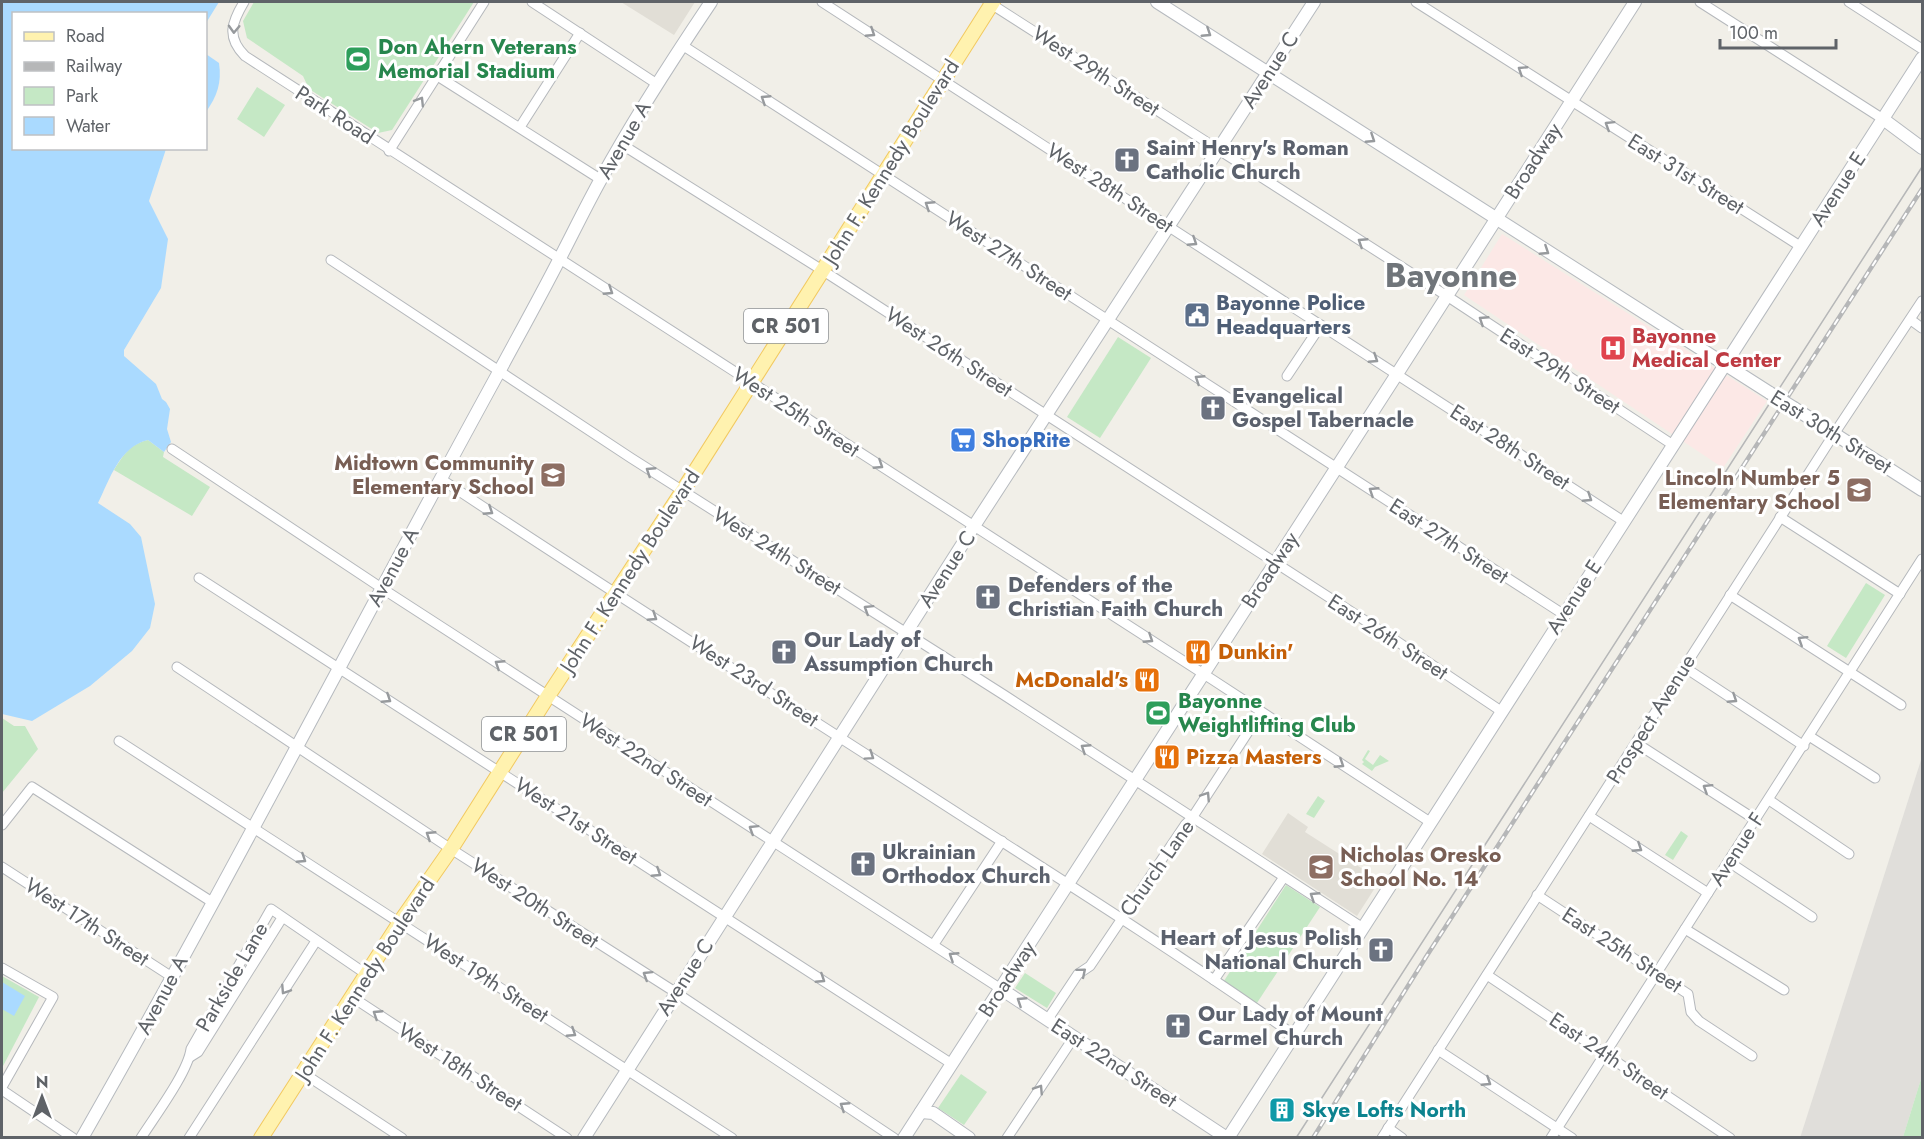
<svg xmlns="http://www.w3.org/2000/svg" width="1924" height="1139" font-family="Jost,sans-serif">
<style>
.industrial{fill:#e0deda}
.education{fill:#e1ded6}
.medical{fill:#fce8e6}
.green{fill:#c5e8c5}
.water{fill:#aadaff}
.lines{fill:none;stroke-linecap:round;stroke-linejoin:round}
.street-casing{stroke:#b5b8bc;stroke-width:11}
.secondary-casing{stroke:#b6babf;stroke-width:14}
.primary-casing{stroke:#f2c960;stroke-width:16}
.street{stroke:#fff;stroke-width:9}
.secondary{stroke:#fff;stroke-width:12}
.primary{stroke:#fff2af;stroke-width:14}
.tram{stroke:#b6b7b8;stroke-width:1.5}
.rail-casing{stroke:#b6b7b8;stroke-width:4.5}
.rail{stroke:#fff;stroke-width:2;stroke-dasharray:7;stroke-linecap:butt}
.secondary-bridge-casing{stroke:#b6babf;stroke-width:14;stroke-linecap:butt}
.secondary-bridge{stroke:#fff;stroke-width:12}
.oneway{stroke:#979a9d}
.labels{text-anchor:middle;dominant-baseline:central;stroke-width:6;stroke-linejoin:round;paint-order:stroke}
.shield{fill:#fff;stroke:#8f9295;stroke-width:1.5}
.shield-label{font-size:20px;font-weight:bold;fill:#5f6368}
.leisure-label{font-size:21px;font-weight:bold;fill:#27864d;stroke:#fff;text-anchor:start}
.street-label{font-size:21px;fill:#5f6368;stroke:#fff}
.worship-label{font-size:21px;font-weight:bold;fill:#5b616d;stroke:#fff;text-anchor:start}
.service-label{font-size:21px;font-weight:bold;fill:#4e5e75;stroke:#fff;text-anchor:start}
.health-label{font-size:21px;font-weight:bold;fill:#be3a42;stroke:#fff;text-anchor:start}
.shop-label{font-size:21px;font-weight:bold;fill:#366cbe;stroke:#fff;text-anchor:start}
.education-label{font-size:21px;font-weight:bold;fill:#785e54;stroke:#fff;text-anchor:end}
.food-label{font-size:21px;font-weight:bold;fill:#c56008;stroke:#fff;text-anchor:start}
.culture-label{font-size:21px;font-weight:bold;fill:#0d838f;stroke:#fff;text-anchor:start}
.town-label{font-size:33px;font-weight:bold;fill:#70757a;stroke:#fff}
</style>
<rect width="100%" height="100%" fill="#f1efe8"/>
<polygon class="industrial" points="1922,757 1922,1076 1903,1137 1800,1138"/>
<g class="education">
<polygon points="621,2 695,2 674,35"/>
<polygon points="1288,813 1308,827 1305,832 1380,880 1357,916 1262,854"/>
</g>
<polygon class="medical" points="1502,234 1767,401 1723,468 1464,295"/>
<g class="green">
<polygon points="254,2 474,2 392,130 378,133 309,89 303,76 247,38 243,21"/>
<polygon points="257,87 285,105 264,137 237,119"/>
<polygon points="1118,337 1151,358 1100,438 1067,417"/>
<path d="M148,440l16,12 -1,5 47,30 -18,29 -78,-46c10,-16 16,-26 34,-30z"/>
<polygon points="1866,583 1885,595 1846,658 1827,646"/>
<polygon points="2,718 14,726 25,726 38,749 2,793"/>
<polygon points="1368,750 1370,751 1365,759 1373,765 1380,755 1389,761 1375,767 1372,771 1362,764 1364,762 1362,760"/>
<polygon points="1318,796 1325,801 1314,818 1306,814"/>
<polygon points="1681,831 1688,836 1673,860 1665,855"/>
<polygon points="1286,885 1320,907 1255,1006 1222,984"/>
<polygon points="1025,973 1056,993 1047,1008 1015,988"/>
<polygon points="2,976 39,997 2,1068"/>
<polygon points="961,1074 987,1092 964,1125 938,1108"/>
<polygon points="1922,1076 1922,1137 1903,1137"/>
</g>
<g class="water">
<path d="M2,2h217l-13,21v-9h-192v134l152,1 -17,52 19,38 -7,49 -37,62v6l32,28 6,15 4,3 4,7 -3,20 4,13 -7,10 -16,-12c-29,7 -38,39 -50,63l32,21 11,13 14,67 -5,24 -18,23 -42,35 -58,35 -30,-7z"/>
<path d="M206,54l13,9c3,20 -2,33 -13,49z"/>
<polygon points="2,982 25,996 14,1016 2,1009"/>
</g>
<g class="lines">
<defs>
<g id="street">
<path d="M244,2c-12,20 -18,35 1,54l968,624 217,142"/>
<polyline points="532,2 657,84"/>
<polyline points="822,2 1623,521"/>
<polyline points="988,2 1447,296 1673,445"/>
<polyline points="1416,2 1800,246"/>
<polyline points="1700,2 1883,119"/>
<polyline points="1849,2 1922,49"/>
<polyline points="682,45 1563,614"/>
<polyline points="436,75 600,179"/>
<polyline points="520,127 580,33"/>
<polyline points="621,144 822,270 1392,638 1501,711"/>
<polyline points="389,151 484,2"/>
<polyline points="331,260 631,458 1004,695 1363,928"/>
<polyline points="1911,320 1922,328"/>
<polyline points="1287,376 1321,325"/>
<polyline points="172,449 383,589 1001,989"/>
<path d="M441,479c173,115 349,226 524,339 111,71 221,141 329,217"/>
<polyline points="1780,517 1900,594"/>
<polyline points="199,578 952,1064"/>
<polyline points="1730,595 1901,705"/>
<polyline points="177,667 451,849 675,992 894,1138"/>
<polyline points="1684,667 1804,746"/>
<polyline points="1809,736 1875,778"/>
<polyline points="119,741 732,1138"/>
<polyline points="1636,743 1756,820"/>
<polyline points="1769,800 1849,854"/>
<polyline points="1589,816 1708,893"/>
<polyline points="2,825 32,787 212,902"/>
<polyline points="1729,862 1812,917"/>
<polyline points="2,867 172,977"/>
<polyline points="1537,895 1688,994 1691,1012 1699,1021 1752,1056"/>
<polyline points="1685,929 1784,990"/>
<polyline points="934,944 1002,841"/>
<polyline points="2,968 53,997 2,1087"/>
<polyline points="1487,975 1730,1138"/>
<polyline points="1214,980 1284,877"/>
<polyline points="352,997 567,1138"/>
<polyline points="1048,1019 1078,974 1090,966 1185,825 1192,818 1261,712"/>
<polyline points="1438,1050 1572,1138"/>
<polyline points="190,1057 198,1052 282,918"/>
<polyline points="303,1073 402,1138"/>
<polyline points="2,1090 73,1138"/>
<polyline points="1388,1128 1402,1138"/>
<path d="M141,1138c14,-22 47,-66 50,-89l80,-140 95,65"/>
<polyline points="189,1138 316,941"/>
<polyline points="1007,1138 1074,1037"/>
<polyline points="1382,1138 1834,434 1922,301"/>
<polyline points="1551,1138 1922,559"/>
</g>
<g id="secondary">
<polyline points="1157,2 1770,393"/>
<polyline points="1883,119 1922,148"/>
<polyline points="1794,408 1922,490"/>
<polyline points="1001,989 1227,1138"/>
<polyline points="921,1112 933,1113 969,1138"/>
<path d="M82,1138c145,-254 278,-513 418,-768 20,-37 40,-73 59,-110 14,-27 27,-54 42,-81 33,-61 71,-119 110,-177"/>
<polyline points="584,1138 974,526 1314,2"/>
<polyline points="904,1138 1397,374 1635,2"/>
<polyline points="1228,1138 1922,58"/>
</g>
<polyline id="primary" points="261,1138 400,922 451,849 548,696 682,492 993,2"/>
</defs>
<use href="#street" class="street-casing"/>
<use href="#secondary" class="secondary-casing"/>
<use href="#primary" class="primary-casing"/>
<use href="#street" class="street"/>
<use href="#secondary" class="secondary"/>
<use href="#primary" class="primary"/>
<polyline class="tram" points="1296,1138 1922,167"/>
<defs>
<polyline id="rail" points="1313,1138 1426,957 1922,189"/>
</defs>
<use href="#rail" class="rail-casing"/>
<use href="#rail" class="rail"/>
<defs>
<polyline id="secondary-bridge" points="1770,393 1794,408"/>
</defs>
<use href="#secondary-bridge" class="secondary-bridge-casing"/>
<use href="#secondary-bridge" class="secondary-bridge"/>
</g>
<defs><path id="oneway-chevron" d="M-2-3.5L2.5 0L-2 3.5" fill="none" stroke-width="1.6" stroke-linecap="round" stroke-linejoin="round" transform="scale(1.5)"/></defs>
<g class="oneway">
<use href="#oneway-chevron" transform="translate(234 29) rotate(92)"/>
<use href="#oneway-chevron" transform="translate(871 33) rotate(33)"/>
<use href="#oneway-chevron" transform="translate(1207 33) rotate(33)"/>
<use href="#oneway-chevron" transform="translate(1522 70) rotate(-147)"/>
<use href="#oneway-chevron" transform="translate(765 99) rotate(-147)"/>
<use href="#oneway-chevron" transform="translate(420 101) rotate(-58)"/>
<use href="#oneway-chevron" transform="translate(1609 125) rotate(-148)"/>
<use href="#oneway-chevron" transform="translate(1371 139) rotate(33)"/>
<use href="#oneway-chevron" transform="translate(929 205) rotate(-147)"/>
<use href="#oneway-chevron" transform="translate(1193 242) rotate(33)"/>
<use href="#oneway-chevron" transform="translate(1362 242) rotate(-147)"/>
<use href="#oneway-chevron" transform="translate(1545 251) rotate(33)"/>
<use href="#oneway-chevron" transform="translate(609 291) rotate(33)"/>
<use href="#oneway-chevron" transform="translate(1483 320) rotate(-147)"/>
<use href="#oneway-chevron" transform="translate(1374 359) rotate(33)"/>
<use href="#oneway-chevron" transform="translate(1199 379) rotate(-147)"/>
<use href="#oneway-chevron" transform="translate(879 465) rotate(33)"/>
<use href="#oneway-chevron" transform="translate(650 471) rotate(-147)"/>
<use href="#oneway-chevron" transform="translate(1373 491) rotate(-147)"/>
<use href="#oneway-chevron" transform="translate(1588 498) rotate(33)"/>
<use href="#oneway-chevron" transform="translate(489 511) rotate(33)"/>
<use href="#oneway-chevron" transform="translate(868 609) rotate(-148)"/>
<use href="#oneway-chevron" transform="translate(653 617) rotate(33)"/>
<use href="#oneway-chevron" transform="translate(1149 639) rotate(33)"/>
<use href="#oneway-chevron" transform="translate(1802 640) rotate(-148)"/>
<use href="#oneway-chevron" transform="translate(499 664) rotate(-147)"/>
<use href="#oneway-chevron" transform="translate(387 699) rotate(33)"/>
<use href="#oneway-chevron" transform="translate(1733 699) rotate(33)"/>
<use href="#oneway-chevron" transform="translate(1085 748) rotate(-147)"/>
<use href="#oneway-chevron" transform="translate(870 756) rotate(34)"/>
<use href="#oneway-chevron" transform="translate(1340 764) rotate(33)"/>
<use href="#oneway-chevron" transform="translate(1707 788) rotate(-148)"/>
<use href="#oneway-chevron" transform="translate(1206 796) rotate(-57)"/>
<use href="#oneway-chevron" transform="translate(753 829) rotate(-148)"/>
<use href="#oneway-chevron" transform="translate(430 835) rotate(-147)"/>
<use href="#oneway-chevron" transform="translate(1638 848) rotate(33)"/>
<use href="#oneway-chevron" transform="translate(302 859) rotate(33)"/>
<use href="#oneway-chevron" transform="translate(657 873) rotate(33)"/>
<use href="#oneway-chevron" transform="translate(1314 896) rotate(-147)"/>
<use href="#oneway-chevron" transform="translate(953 956) rotate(-147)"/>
<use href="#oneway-chevron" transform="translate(1082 972) rotate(-40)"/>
<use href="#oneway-chevron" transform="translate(647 975) rotate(-148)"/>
<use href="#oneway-chevron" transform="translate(821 979) rotate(33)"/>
<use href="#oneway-chevron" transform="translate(285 990) rotate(123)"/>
<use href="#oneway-chevron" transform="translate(1021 1001) rotate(-147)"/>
<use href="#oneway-chevron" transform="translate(377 1014) rotate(-147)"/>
<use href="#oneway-chevron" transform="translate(572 1033) rotate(33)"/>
<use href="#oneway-chevron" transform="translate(1487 1082) rotate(33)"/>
<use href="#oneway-chevron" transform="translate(1039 1089) rotate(-57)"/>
<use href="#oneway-chevron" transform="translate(844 1106) rotate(-147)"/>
</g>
<defs>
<symbol id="stadium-square" viewBox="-11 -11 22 22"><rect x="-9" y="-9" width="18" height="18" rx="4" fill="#2e9e5b" stroke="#fff"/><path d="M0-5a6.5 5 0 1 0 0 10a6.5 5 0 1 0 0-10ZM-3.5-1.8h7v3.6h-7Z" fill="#fff"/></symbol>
<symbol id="church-square" viewBox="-11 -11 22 22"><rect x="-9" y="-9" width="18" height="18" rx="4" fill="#6b7280" stroke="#fff"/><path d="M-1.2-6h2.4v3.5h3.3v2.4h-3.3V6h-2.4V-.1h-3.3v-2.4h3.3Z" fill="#fff"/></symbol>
<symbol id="civic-square" viewBox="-11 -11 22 22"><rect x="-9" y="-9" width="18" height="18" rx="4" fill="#5c6f8a" stroke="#fff"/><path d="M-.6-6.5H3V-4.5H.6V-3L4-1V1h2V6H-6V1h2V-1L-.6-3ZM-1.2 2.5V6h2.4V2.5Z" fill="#fff"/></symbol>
<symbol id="hospital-square" viewBox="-11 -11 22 22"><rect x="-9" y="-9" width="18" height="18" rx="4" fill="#e0444e" stroke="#fff"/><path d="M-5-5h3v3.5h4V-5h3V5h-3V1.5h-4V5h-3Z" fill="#fff"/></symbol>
<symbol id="supermarket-square" viewBox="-11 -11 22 22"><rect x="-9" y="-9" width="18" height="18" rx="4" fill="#3f7fe0" stroke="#fff"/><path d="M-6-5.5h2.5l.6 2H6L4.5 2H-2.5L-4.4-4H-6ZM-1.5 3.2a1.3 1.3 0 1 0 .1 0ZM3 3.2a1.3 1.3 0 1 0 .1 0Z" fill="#fff"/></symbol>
<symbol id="school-square" viewBox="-11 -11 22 22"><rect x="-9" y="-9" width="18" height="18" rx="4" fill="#8d6e63" stroke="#fff"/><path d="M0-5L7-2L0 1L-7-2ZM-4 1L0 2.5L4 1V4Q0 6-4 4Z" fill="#fff"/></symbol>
<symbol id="restaurant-square" viewBox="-11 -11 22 22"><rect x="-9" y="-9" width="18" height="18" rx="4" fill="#e8710a" stroke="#fff"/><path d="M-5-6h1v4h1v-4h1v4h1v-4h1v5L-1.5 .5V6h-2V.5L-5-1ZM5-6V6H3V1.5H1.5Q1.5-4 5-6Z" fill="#fff"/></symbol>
<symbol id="building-square" viewBox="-11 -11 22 22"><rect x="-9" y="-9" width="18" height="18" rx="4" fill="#0f9aa8" stroke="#fff"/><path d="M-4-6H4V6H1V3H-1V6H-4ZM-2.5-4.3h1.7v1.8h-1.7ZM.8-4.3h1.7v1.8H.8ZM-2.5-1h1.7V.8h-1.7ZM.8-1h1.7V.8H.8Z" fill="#fff"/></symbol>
</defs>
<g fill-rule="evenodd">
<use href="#stadium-square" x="343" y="44" width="30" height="30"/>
<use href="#church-square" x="1112" y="145" width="30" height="30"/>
<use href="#civic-square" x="1182" y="300" width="30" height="30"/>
<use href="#hospital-square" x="1598" y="333" width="30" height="30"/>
<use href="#church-square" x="1198" y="393" width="30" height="30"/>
<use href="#supermarket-square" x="948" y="425" width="30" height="30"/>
<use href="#school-square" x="538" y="460" width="30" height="30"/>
<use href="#school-square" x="1844" y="475" width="30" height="30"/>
<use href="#church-square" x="973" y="582" width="30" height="30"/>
<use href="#church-square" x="769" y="637" width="30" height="30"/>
<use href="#restaurant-square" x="1183" y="637" width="30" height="30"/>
<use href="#restaurant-square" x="1132" y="665" width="30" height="30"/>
<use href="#stadium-square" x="1143" y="698" width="30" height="30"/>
<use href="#restaurant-square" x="1152" y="742" width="30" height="30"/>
<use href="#church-square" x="848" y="849" width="30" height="30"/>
<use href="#school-square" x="1306" y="852" width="30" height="30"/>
<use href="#church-square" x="1366" y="935" width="30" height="30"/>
<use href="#church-square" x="1163" y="1011" width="30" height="30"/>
<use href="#building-square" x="1267" y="1095" width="30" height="30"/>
</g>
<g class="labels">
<g class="shield">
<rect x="744" y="309" width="84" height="34" rx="4.5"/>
<rect x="482" y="717" width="84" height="34" rx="4.5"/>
</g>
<g class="shield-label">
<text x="786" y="326">CR 501</text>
<text x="524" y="734">CR 501</text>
</g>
<g class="leisure-label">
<text x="378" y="47">Don Ahern Veterans<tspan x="378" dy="24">Memorial Stadium</tspan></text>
<text x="1178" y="701">Bayonne<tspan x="1178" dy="24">Weightlifting Club</tspan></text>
</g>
<g class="street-label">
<text transform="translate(1270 70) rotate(-57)">Avenue C</text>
<text transform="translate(1096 71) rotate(33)">West 29th Street</text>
<text transform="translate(335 115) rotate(33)">Park Road</text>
<text transform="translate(624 140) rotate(-60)">Avenue A</text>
<text transform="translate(1533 161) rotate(-57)">Broadway</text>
<text transform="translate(891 162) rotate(-58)">John F. Kennedy Boulevard</text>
<text transform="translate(1686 174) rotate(32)">East 31st Street</text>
<text transform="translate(1110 188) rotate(33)">West 28th Street</text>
<text transform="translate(1838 189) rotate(-57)">Avenue E</text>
<text transform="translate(1009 256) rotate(33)">West 27th Street</text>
<text transform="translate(949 352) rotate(33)">West 26th Street</text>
<text transform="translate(1560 371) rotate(33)">East 29th Street</text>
<text transform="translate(796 412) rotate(33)">West 25th Street</text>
<text transform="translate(1831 432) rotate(32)">East 30th Street</text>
<text transform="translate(1510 447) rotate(33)">East 28th Street</text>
<text transform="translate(1449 541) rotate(33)">East 27th Street</text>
<text transform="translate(777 551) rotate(32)">West 24th Street</text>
<text transform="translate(393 567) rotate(-62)">Avenue A</text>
<text transform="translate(947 569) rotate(-57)">Avenue C</text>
<text transform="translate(1270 570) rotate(-57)">Broadway</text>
<text transform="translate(630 571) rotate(-57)">John F. Kennedy Boulevard</text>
<text transform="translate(1574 597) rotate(-57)">Avenue E</text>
<text transform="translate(1388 637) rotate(33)">East 26th Street</text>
<text transform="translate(754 681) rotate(33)">West 23rd Street</text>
<text transform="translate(1651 719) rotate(-58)">Prospect Avenue</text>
<text transform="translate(646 760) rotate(33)">West 22nd Street</text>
<text transform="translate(576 821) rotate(33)">West 21st Street</text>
<text transform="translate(1737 849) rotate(-57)">Avenue F</text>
<text transform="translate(1157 868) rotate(-55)">Church Lane</text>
<text transform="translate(535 903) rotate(33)">West 20th Street</text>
<text transform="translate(87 922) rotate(33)">West 17th Street</text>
<text transform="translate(1622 950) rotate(33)">East 25th Street</text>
<text transform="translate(232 977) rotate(-60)">Parkside Lane</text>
<text transform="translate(685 977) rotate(-57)">Avenue C</text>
<text transform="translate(486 978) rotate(33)">West 19th Street</text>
<text transform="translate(365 979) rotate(-57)">John F. Kennedy Boulevard</text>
<text transform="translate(1007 979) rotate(-57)">Broadway</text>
<text transform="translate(162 995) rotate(-62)">Avenue A</text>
<text transform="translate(1609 1056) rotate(34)">East 24th Street</text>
<text transform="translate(1114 1063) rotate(33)">East 22nd Street</text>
<text transform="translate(460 1067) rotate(33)">West 18th Street</text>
</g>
<g class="worship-label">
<text x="1146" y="148">Saint Henry's Roman<tspan x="1146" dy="24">Catholic Church</tspan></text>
<text x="1232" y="396">Evangelical<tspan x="1232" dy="24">Gospel Tabernacle</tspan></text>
<text x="1008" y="585">Defenders of the<tspan x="1008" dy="24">Christian Faith Church</tspan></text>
<text x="804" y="640">Our Lady of<tspan x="804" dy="24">Assumption Church</tspan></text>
<text x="882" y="852">Ukrainian<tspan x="882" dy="24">Orthodox Church</tspan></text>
<text x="1362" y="938" text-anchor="end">Heart of Jesus Polish<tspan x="1362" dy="24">National Church</tspan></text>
<text x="1198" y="1014">Our Lady of Mount<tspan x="1198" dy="24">Carmel Church</tspan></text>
</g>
<g class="service-label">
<text x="1216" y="303">Bayonne Police<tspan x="1216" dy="24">Headquarters</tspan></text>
</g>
<g class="health-label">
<text x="1632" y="336">Bayonne<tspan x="1632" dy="24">Medical Center</tspan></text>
</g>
<g class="shop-label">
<text x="982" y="440">ShopRite</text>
</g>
<g class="education-label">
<text x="534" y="463">Midtown Community<tspan x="534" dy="24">Elementary School</tspan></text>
<text x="1840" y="478">Lincoln Number 5<tspan x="1840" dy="24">Elementary School</tspan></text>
<text x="1340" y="855" text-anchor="start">Nicholas Oresko<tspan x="1340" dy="24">School No. 14</tspan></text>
</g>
<g class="food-label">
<text x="1218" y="652">Dunkin'</text>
<text x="1128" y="680" text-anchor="end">McDonald's</text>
<text x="1186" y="757">Pizza Masters</text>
</g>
<g class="culture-label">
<text x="1302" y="1110">Skye Lofts North</text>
</g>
<g class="town-label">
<text x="1451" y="275">Bayonne</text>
</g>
</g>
<rect width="1924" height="1139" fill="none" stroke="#5f6368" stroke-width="6"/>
<rect x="12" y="12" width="195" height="138" fill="#ffffff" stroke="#bfc1c3" stroke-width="1.5"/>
<rect x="24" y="32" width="30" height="9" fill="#fff2af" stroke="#bfc1c3" stroke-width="1.5"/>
<text x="66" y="42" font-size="18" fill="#5f6368">Road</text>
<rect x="24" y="62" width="30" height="9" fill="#b6b7b8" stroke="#bfc1c3" stroke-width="1.5"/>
<text x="66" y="72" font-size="18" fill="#5f6368">Railway</text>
<rect x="24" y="87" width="30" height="18" fill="#c5e8c5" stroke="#bfc1c3" stroke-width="1.5"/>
<text x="66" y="102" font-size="18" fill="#5f6368">Park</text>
<rect x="24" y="117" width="30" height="18" fill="#aadaff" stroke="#bfc1c3" stroke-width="1.5"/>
<text x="66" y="132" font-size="18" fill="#5f6368">Water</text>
<g transform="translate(42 1097)" stroke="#ffffff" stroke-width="4.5" paint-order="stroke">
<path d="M0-4.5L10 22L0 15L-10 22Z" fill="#5f6368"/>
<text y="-9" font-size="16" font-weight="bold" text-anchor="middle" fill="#5f6368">N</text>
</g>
<path d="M1720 39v9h116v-9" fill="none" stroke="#5f6368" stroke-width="3"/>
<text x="1729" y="39" font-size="18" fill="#5f6368" stroke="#ffffff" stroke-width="4.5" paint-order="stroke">100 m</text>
</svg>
